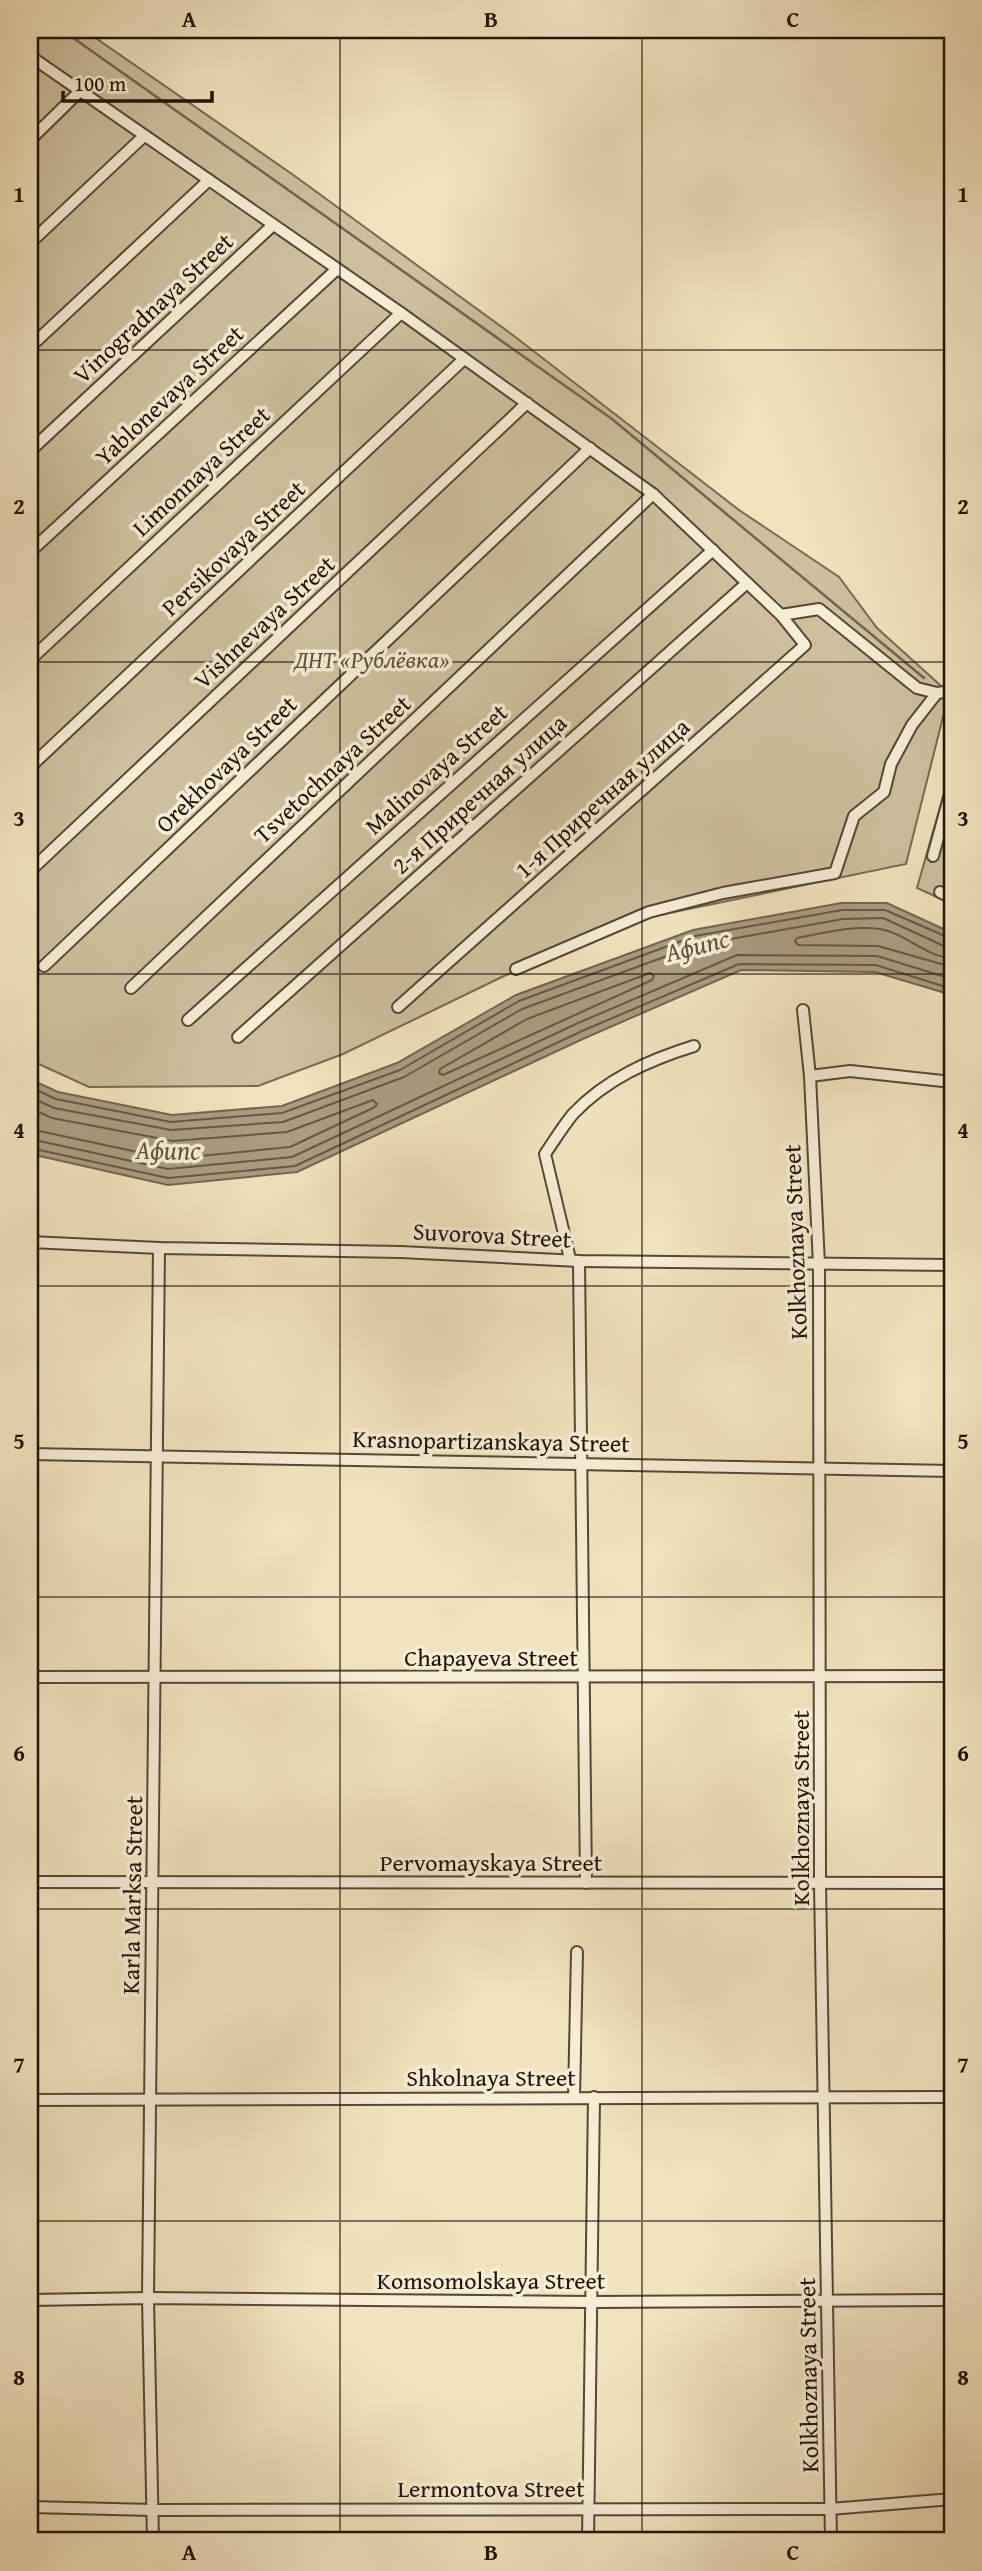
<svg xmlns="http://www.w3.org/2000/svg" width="982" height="2571" font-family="'Gentium Book Plus',serif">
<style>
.green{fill:#cec09f;stroke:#786a54;stroke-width:2}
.water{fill:#aa9c80;stroke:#736550;stroke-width:2}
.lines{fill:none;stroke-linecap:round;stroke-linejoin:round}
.shore{stroke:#665844;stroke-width:2}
.stream{stroke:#736550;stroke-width:2.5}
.street-casing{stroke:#554736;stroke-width:14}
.street{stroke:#f6edd5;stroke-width:10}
.grid{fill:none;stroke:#211309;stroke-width:2;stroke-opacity:0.55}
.labels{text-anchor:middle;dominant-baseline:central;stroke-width:7;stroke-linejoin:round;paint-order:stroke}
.street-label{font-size:24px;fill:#211309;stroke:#f6edd5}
.park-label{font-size:24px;font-style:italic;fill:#5e503e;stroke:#f6edd5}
.water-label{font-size:26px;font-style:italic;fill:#5f513f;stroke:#f6edd5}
.neatline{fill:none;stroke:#211309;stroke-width:2.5}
.grid-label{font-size:23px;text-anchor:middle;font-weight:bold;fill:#211309}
</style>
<rect width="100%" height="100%" fill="#f1e3be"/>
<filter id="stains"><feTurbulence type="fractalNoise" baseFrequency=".00286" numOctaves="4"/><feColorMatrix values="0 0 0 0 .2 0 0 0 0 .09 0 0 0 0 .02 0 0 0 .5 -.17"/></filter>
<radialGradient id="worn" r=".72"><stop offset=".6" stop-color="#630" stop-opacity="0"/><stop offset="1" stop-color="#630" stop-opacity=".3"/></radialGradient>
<g class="green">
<polygon points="30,30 84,30 292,174 514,336 739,510 839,577 877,628 949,693 906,864 650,917 504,976 343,1054 258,1086 89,1087 30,1060"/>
<polygon points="952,765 952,904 917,888"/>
</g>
<polygon class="water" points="841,903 887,903 952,933 952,997 942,992 875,972 741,970 585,1038 297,1172 168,1185 30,1154 30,1079 58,1092 172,1115 282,1106 397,1063 516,995 693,930"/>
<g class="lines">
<g class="shore">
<path d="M952,958c-26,-1 -47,-25 -72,-29 -27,-4 -57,4 -83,9l-2,3 3,4 80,1 74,21"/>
<polygon points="650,973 654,976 652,980 443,1075 439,1073 440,1069 527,1019"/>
<polyline points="30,1087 56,1099 171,1122 282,1113 400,1070 519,1001 695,936 842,910 885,910 952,939"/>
<polyline points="30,1097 54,1108 171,1130 283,1122 404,1077 522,1009 697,945 843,919 883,918 944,946 952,948"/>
<polyline points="30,1108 52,1118 173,1141 287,1132 373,1100 377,1104 375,1107 290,1147 170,1159 30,1129"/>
<polyline points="30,1139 168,1169 292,1157 578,1023 737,955 877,956 952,979"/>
<polyline points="30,1148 168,1178 295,1166 582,1031 739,964 876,965 952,989"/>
</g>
<polyline class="stream" points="62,30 612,419 924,678"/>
<defs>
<g id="street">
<polyline points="30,56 401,313 653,494 781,615 819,609 917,688 937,693 952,691"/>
<polyline points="30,140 80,91"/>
<polyline points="30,243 144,136"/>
<polyline points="30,347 209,180"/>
<polyline points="30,451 273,225"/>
<polyline points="30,552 337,269"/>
<polyline points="30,660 401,313"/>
<polyline points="30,767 464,359"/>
<polyline points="933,856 952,787"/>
<polyline points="30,871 527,403"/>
<polyline points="940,892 952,898"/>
<polyline points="44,966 590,448"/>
<polyline points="516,969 649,912 723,893 835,873 854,816 884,792 891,764 912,725 937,693"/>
<polyline points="131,988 653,494"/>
<polyline points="398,1007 805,645 781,615"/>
<polyline points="803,1010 810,1076 819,1265 820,1883 831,2541"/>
<polyline points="188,1020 713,550"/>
<polyline points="238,1037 747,583"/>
<polyline points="810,1076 850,1071 952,1082"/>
<polyline points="30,1242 159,1248 401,1252 579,1261 952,1265"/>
<path d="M570,1259l-25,-105c9,-13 18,-28 28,-40 33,-35 76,-54 121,-68"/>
<polyline points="579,1261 586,1883"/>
<polyline points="30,1454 952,1471"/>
<polyline points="30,1677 952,1676"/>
<polyline points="30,1882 952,1883"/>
<polyline points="574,2098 577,1952"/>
<polyline points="30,2100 952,2097"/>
<polyline points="30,2300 148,2298 590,2302 952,2300"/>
<polyline points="30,2507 153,2510 830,2509 952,2499"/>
<polyline points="153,2541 148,2298 159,1248"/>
<polyline points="588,2541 594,2097"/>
</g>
</defs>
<use href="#street" class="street-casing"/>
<use href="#street" class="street"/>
</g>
<path class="grid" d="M340,30v2511M642,30v2511M30,350h922M30,662h922M30,974h922M30,1286h922M30,1597h922M30,1909h922M30,2221h922"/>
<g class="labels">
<g class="street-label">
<text transform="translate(153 308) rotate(-43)">Vinogradnaya Street</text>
<text transform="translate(169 395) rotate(-43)">Yablonevaya Street</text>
<text transform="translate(201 471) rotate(-43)">Limonnaya Street</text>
<text transform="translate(233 548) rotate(-43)">Persikovaya Street</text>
<text transform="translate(264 622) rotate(-43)">Vishnevaya Street</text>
<text transform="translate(226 764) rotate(-44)">Orekhovaya Street</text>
<text transform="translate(332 769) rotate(-43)">Tsvetochnaya Street</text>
<text transform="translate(436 769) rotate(-42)">Malinovaya Street</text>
<text transform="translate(479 794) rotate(-42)">2-я Приречная улица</text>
<text transform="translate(602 798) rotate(-42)">1-я Приречная улица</text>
<text transform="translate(492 1235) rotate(3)">Suvorova Street</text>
<text transform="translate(795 1242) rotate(-92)">Kolkhoznaya Street</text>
<text transform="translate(491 1441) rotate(1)">Krasnopartizanskaya Street</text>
<text x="491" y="1657">Chapayeva Street</text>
<text transform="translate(800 1808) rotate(-90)">Kolkhoznaya Street</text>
<text x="491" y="1862">Pervomayskaya Street</text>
<text transform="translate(132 1895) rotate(-89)">Karla Marksa Street</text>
<text x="491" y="2077">Shkolnaya Street</text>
<text x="491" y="2280">Komsomolskaya Street</text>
<text transform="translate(808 2375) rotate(-91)">Kolkhoznaya Street</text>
<text x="491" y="2488">Lermontova Street</text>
</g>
<g class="park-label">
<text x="372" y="659">ДНТ «Рублёвка»</text>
</g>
<g class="water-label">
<text transform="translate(697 945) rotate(-14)">Афипс</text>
<text x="168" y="1149">Афипс</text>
</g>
</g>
<rect width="982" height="2571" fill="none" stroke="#f1e3be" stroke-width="77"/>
<path d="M63 91v10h149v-10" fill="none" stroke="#211309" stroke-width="3.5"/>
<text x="74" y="91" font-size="21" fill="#211309" stroke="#f6edd5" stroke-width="5" paint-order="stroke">100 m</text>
<rect x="38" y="38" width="906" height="2494" class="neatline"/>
<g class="grid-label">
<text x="189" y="27">A</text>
<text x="491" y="27">B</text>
<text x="793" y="27">C</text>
<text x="19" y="202">1</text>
<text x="963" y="202">1</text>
<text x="19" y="514">2</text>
<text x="963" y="514">2</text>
<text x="19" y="826">3</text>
<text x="963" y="826">3</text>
<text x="19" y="1138">4</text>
<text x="963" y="1138">4</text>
<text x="19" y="1449">5</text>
<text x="963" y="1449">5</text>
<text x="19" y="1761">6</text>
<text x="963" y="1761">6</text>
<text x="19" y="2073">7</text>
<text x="963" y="2073">7</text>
<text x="19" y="2385">8</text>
<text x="963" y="2385">8</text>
<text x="189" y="2560">A</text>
<text x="491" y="2560">B</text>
<text x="793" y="2560">C</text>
</g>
<rect width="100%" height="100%" filter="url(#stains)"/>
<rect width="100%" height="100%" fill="url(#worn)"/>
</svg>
